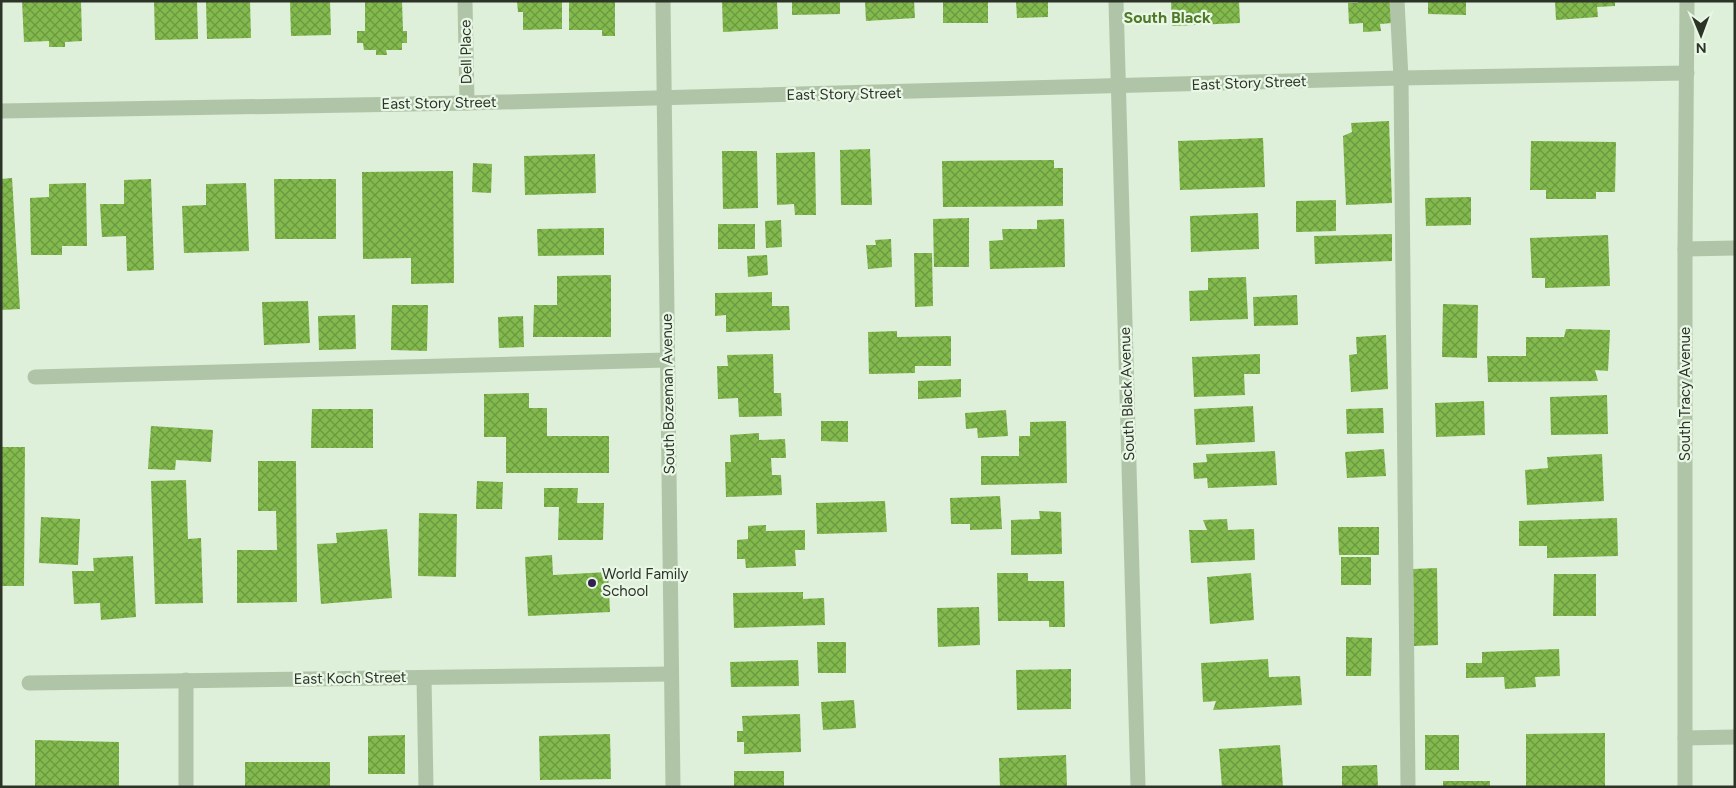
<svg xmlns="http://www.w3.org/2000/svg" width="1736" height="788" font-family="Figtree,sans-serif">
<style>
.building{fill:url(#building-cross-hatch)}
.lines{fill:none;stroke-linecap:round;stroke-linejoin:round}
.lane{stroke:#b0c5a7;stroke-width:15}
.street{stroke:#b0c5a7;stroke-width:15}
.poi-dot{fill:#312150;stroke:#e9f7e6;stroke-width:2}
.labels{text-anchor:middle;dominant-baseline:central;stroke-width:4.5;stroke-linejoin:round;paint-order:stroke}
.street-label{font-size:15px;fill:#2c3327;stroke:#e9f7e6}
.poi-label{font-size:15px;fill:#2c3327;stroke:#e9f7e6;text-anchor:start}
.neighbourhood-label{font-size:16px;font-weight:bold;fill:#507a28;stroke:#e9f7e6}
</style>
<defs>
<pattern id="building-cross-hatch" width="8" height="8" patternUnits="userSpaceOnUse" patternTransform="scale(1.25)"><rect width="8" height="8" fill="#82ba4d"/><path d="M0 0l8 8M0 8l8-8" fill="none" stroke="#6b9840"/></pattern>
</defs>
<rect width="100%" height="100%" fill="#deefda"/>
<g class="building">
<polygon points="22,1 81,1 82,41 65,42 65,47 49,47 49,41 24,42"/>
<polygon points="154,1 197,1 198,39 155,40"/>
<polygon points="206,1 250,1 251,38 207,39"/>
<polygon points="290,1 330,1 331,35 291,36"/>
<polygon points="365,1 402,1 403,31 407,31 407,43 402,43 402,50 386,50 387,55 376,55 376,50 364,50 363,43 357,43 357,31 365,31"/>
<polygon points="517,1 562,1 562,29 523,30 523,12 518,12"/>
<polygon points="569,1 615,1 615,36 602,36 602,30 569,30"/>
<polygon points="722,1 777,1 778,29 723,32"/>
<polygon points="792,1 840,1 840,14 792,15"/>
<polygon points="865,1 914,1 915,18 866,21"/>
<rect x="943" y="1" width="45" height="22"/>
<polygon points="1016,1 1048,1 1048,17 1017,18"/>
<polygon points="1171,1 1239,1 1240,23 1172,26"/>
<polygon points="1358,1 1392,1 1392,23 1380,24 1381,31 1363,32 1363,23 1349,24 1348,3 1358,3"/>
<polygon points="1428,1 1466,1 1466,15 1428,14"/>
<polygon points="1555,1 1615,1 1615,6 1597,7 1598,17 1556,20"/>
<polygon points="1389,121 1392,203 1346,205 1343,136 1352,132 1351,123"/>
<polygon points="1263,138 1265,187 1180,190 1178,141"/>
<polygon points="1531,141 1616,142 1615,192 1596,192 1596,199 1546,199 1546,190 1530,190"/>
<polygon points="870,149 872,205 841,205 840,150"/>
<polygon points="722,151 757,151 758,208 723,209"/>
<polygon points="815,152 816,215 795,215 794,204 777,205 776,153"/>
<polygon points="595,154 596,193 525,195 524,156"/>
<polygon points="1054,160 1054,168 1063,168 1063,206 943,207 942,161"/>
<polygon points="473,163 492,164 491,193 472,192"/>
<polygon points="453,171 454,283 411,284 411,258 363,259 362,172"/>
<polygon points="12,178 20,309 1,310 1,179"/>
<polygon points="151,179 154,270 127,271 126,236 102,237 100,204 124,204 124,180"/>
<polygon points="274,179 336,179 336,239 275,239"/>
<polygon points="86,183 87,246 62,246 62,255 31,255 30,198 49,197 49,184"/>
<polygon points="246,183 249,251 184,253 182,206 206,205 206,184"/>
<polygon points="1471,197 1471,225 1426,226 1425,198"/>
<polygon points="1336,200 1336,231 1296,232 1296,201"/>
<polygon points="1258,213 1259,249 1191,252 1190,216"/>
<polygon points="969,218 969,267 934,267 933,219"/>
<polygon points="1064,219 1065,267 990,269 989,241 1003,240 1002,229 1037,229 1037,220"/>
<polygon points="781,220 782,247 766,248 765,221"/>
<rect x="718" y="224" width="37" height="25"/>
<polygon points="604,228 604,255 538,256 537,229"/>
<polygon points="1392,234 1392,261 1315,264 1314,236"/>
<polygon points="1608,235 1610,286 1545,288 1545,278 1532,278 1530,238"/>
<polygon points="891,239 892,267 868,269 866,245 876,245 875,240"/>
<polygon points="914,253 932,253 933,306 915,307"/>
<polygon points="767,255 768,275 748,277 747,256"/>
<polygon points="611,275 611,337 533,337 534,305 557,305 557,276"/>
<polygon points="1246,277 1248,319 1190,321 1189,291 1208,290 1208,278"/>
<polygon points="772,292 772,306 789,306 790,330 726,332 726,315 715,316 715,293"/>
<polygon points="1297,295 1298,325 1254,326 1253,297"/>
<polygon points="308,301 310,343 264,345 262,302"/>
<polygon points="1443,304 1478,305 1477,358 1442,357"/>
<polygon points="392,305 428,305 427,351 391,350"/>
<polygon points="355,315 356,349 319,350 318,316"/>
<polygon points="523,316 524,347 499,348 498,317"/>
<polygon points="1566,329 1610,330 1608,371 1595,370 1598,381 1488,382 1487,356 1526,356 1526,337 1564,337"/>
<polygon points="897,331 897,337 951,336 951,366 915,366 915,373 869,374 868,332"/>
<polygon points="1386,335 1388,389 1351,392 1349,355 1357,354 1356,337"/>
<polygon points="773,354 774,393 781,393 782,416 739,417 738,398 718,399 717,366 728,366 727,355"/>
<polygon points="1260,354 1260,374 1244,374 1245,395 1194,397 1192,357"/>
<polygon points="961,379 961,397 918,399 918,381"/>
<polygon points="529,393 529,408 547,408 547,436 609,436 609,473 506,473 506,437 484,437 484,394"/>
<polygon points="1607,395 1608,434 1551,435 1550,397"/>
<polygon points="1484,401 1485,435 1436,437 1435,403"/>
<polygon points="1253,406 1255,442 1196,445 1194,409"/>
<polygon points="1383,408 1384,433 1347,434 1346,409"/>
<polygon points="312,409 373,409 373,448 311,448"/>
<polygon points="1006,410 1008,436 978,438 977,428 966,429 965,413"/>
<polygon points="821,421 848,421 848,442 821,441"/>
<polygon points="1066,421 1067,483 981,485 981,456 1019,456 1019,436 1030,436 1030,422"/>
<polygon points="151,426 213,430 211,462 176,460 175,470 148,469"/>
<polygon points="759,433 759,440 785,439 786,458 771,458 772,475 781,475 782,495 726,497 725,462 731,462 730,435"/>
<polygon points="1,447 25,447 24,586 1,586"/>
<polygon points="1384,449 1386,476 1347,478 1345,452"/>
<polygon points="1275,451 1277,485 1208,488 1207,478 1194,479 1193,463 1207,462 1206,454"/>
<polygon points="1602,454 1604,501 1527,505 1525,470 1548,468 1547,457"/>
<polygon points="258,461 296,461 297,602 237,603 237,550 277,550 276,511 258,511"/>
<polygon points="186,480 188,539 201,538 203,603 155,604 151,481"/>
<polygon points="477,481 503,482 502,509 476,509"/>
<polygon points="544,488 578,488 577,503 604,503 603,540 558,540 559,507 544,507"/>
<polygon points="1000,496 1002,529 970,530 970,524 951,524 950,498"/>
<polygon points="885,501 887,532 817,534 816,503"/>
<polygon points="1039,511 1061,512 1062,554 1011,555 1011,520 1040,519"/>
<polygon points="419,513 457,514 456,577 418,576"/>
<polygon points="41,517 80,519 78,565 39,563"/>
<polygon points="1617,518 1618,556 1547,558 1547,546 1519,546 1519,521"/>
<polygon points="1227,519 1228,530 1254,529 1255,560 1191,563 1189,530 1207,530 1203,520"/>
<polygon points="766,525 766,531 805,530 805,550 795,550 796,566 746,568 745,559 737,559 737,540 748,539 748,526"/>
<polygon points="1338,527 1379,527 1379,555 1339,555"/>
<polygon points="387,529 392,598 321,604 317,544 337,543 336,533"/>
<polygon points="552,555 553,575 608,572 610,612 528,616 525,557"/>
<polygon points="133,556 136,617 101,620 100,603 74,604 72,571 94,571 93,558"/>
<rect x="1341" y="557" width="30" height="28"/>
<polygon points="1437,568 1438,645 1414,646 1413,569"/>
<polygon points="997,573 1028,573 1028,581 1064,581 1065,627 1049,627 1049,621 998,621"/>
<polygon points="1251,573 1254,620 1210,624 1207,577"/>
<polygon points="1554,574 1596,574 1596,616 1553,616"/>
<polygon points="803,592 803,599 824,598 825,625 734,628 733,593"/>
<polygon points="979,607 980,645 938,647 937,608"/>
<polygon points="1346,637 1372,638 1371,676 1346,676"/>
<polygon points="817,642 846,642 846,673 818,673"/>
<polygon points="1559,649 1560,676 1535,677 1536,687 1505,689 1504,677 1466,678 1466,663 1482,663 1482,652"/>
<polygon points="1268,659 1269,677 1300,676 1302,705 1213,710 1216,701 1203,702 1201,663"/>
<polygon points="798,660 799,686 731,687 730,662"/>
<polygon points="1071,669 1071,709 1017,710 1016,670"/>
<polygon points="854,700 856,728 823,730 821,702"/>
<polygon points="800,714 801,752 744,754 744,742 737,742 737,731 743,731 742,716"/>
<polygon points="1605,733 1605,787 1526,787 1526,734"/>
<polygon points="610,734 611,779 540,780 539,736"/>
<polygon points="405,735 405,774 368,774 368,736"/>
<rect x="1425" y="735" width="34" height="35"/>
<polygon points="35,740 119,742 119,787 35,787"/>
<polygon points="1280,745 1283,787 1222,787 1219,749"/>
<polygon points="1066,755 1067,787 1000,787 999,758"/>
<rect x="245" y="762" width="85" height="25"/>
<polygon points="1377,765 1378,787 1342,787 1342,766"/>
<rect x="734" y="771" width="50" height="16"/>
<rect x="1443" y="781" width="47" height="6"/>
</g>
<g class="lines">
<g class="lane">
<polyline points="1397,1 1401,78 1408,787"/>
<polyline points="35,377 667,360"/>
<polyline points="424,678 426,787"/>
</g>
<g class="street">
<polyline points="465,1 467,103"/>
<polyline points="663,1 673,787"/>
<polyline points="1116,1 1138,787"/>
<polyline points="1,111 467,103 1401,78 1687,73"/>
<polyline points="1685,249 1735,248"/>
<polyline points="186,680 186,787"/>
<polyline points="29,683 671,674"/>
<polyline points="1685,738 1735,737"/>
<polyline points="1685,787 1685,249 1687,1"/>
</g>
</g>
<circle class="poi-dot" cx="592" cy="583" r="5"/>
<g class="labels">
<g class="street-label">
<text transform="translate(466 52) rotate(-91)">Dell Place</text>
<text transform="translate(1249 83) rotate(-2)">East Story Street</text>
<text transform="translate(844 94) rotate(-1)">East Story Street</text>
<text transform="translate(439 103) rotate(-1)">East Story Street</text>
<text transform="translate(668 394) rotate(-91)">South Bozeman Avenue</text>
<text transform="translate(1127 394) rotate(-92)">South Black Avenue</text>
<text transform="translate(1685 394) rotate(-90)">South Tracy Avenue</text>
<text transform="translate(350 678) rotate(-1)">East Koch Street</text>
</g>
<g class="poi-label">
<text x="602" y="574">World Family<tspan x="602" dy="17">School</tspan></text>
</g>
<g class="neighbourhood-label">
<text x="1167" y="17">South Black</text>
</g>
</g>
<rect width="1736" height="788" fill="none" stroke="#2c3327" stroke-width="5"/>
<g transform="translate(1701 35) rotate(179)" stroke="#e9f7e6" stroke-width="4" paint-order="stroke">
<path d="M0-4L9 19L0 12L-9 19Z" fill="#2c3327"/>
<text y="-8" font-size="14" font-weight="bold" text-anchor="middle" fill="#2c3327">N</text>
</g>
</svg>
